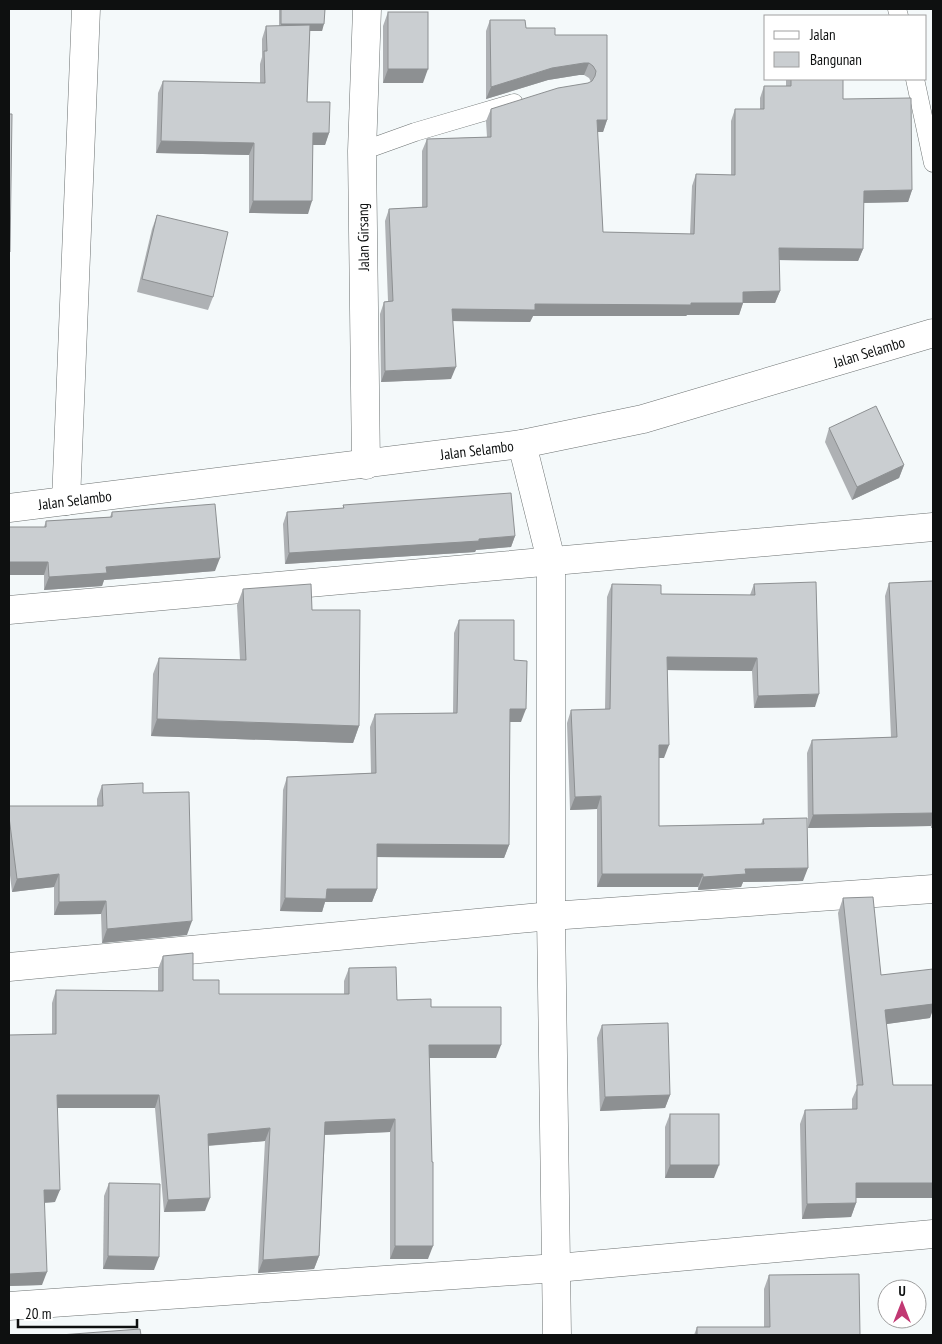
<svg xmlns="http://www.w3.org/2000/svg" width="942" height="1344" font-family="'PT Sans Narrow',sans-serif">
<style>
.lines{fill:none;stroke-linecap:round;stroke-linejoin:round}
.lane-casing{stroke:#6d7272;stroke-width:19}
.street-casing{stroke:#6d7272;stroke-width:29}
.secondary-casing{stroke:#6d7272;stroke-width:29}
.lane{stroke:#fff;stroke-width:18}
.street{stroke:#fff;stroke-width:28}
.secondary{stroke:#fff;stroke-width:28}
.wall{fill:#aeb1b4}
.shaded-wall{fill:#8d9092}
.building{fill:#caced1;stroke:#8d9092}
.labels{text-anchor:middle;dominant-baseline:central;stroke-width:5;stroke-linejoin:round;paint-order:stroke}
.street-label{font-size:15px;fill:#0e1010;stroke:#fff}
</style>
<rect width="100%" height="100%" fill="#f4f9fa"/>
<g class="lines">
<defs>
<g id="lane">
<polyline points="897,9 899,16"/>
<polyline points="915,79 933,163"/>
<polyline points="362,151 415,132 514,103"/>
</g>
<g id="street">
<polyline points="522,444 551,560 551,916 557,1335"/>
<polyline points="366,465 362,151 367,9"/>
<polyline points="66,501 86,9"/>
<polyline points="9,610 933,527"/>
<polyline points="9,967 551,916 933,889"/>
<polyline points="9,1306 557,1268 933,1234"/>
</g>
<polyline id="secondary" points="9,508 522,444 643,419 933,333"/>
</defs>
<use href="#lane" class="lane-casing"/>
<use href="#street" class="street-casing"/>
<use href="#secondary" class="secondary-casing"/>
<use href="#lane" class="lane"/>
<use href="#street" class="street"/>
<use href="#secondary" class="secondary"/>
</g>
<g class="wall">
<polygon points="279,9 325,9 322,31 310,31 307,102 329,133 325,145 313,145 308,214 249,213 249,155 156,153 158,93 163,81 260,83 260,64 262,57 262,39 266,26 279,26"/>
<polygon points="388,12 423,83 383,83 383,26"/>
<polygon points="490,20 555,35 607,35 607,120 603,132 597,132 603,232 690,234 692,186 696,174 731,175 731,121 735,109 760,109 760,98 764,86 786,86 786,79 843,79 843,99 912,190 908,202 863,203 863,249 858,261 779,260 780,291 775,303 743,303 739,315 687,315 686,316 533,316 530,322 453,321 451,379 381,382 380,314 384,302 388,301 385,221 389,209 422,207 422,151 427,139 487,137 486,121 491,109 588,83 591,82 589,78 584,75 579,75 548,80 486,99 486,31"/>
<polygon points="157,215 213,297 208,310 137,292 152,229"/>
<polygon points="829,428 904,465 899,478 852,500 825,442"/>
<polygon points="343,505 515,536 511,547 476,550 475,552 285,564 283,524 287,512 343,508"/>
<polygon points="112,512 215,571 104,580 102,586 44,590 44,575 9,575 44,527 46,521 110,517"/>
<polygon points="933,581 933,828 931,828 931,826 808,828 807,753 812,740 891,737 885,596 889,583"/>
<polygon points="612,584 661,594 750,595 754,584 815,707 754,708 752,671 667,670 664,758 659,758 659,826 761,824 763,819 803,881 743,882 741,887 698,890 698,887 597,887 597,809 570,810 567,723 571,710 605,709 607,597"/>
<polygon points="243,589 312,610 359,726 353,743 151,736 153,674 159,658 240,660 237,605"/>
<polygon points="459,620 514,660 521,722 510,722 509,845 504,858 377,857 377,889 372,902 325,902 322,912 280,911 283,790 287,777 371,773 370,727 375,714 453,713 454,633"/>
<polygon points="102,785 143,793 187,935 102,943 101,914 54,915 54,887 12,892 9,867 9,806 97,806 97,799"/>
<polygon points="843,898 881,975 933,1012 932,1012 930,1018 886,1024 893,1085 933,1198 856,1198 856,1203 851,1217 802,1219 800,1124 805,1110 852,1109 852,1099 857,1088 838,913"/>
<polygon points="163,956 193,980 219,994 344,994 344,981 349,968 397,1000 431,1007 496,1058 429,1058 428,1259 390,1259 390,1132 325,1135 319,1256 314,1269 258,1273 265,1141 208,1146 205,1211 164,1212 155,1108 57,1108 55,1202 44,1203 42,1285 9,1286 52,1034 52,1003 56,990 158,991 158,969"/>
<polygon points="602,1025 670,1095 665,1108 600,1111 597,1038"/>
<polygon points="670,1114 714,1178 665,1178 665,1127"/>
<polygon points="109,1183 154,1270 103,1269 104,1196"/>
<polygon points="769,1275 860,1335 694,1335 697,1327 764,1327 764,1289"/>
</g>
<g class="shaded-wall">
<polygon points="281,24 324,24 322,31 279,31"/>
<polygon points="584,63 589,63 584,75 579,75 548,80 486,99 491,87 552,68"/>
<polygon points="388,69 428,69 423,83 383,83"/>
<polygon points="597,120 607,120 603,132 592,132"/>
<polygon points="313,133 329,133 325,145 309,145"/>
<polygon points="161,141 254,143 249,155 156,153"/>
<polygon points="912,190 908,202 859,203 864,191"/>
<polygon points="253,201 312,201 308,214 249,213"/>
<polygon points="779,248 863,249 858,261 775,260"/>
<polygon points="780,291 775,303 743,303 739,315 687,315 686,316 533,316 530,322 448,321 452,309 743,292"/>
<polygon points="456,367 451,379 381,382 385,371"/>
<polygon points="904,465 899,478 852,500 857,487"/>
<polygon points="515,536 511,547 476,550 475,552 285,564 289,553"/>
<polygon points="220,558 215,571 104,580 102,586 44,590 49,577 106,567"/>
<polygon points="9,562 48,562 44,575 9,575"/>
<polygon points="667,657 757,658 752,671 662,670"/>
<polygon points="819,694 815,707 754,708 758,696"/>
<polygon points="510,709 526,709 521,722 505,722"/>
<polygon points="157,719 359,726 353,743 151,736"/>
<polygon points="659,745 669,745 664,758 654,758"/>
<polygon points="601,796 597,809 570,810 575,797"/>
<polygon points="933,813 933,820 931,826 808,828 813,815"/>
<polygon points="377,844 509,845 504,858 372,857"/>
<polygon points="808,868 803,881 743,882 741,887 698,890 703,877 745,869"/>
<polygon points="59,874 54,887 12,892 17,879"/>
<polygon points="602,874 703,874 698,887 597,887"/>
<polygon points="327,889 377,889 372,902 325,902 322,912 280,911 285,898"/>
<polygon points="106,901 101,914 54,915 59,902"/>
<polygon points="192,921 187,935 102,943 107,929"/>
<polygon points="933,1000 933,1012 932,1012 930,1018 880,1025 885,1010"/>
<polygon points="429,1045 501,1045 496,1058 424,1058"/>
<polygon points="57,1095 159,1095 155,1108 52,1108"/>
<polygon points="670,1095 665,1108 600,1111 605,1097"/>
<polygon points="395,1119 390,1132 321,1135 325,1122"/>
<polygon points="270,1128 265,1141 203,1146 208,1134"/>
<polygon points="670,1165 719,1165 714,1178 665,1178"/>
<polygon points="856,1183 933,1183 933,1198 851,1198"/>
<polygon points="44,1190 60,1190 55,1202 39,1203"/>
<polygon points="210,1198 205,1211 164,1212 168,1200"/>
<polygon points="856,1203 851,1217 802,1219 807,1204"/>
<polygon points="395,1246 433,1246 428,1259 390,1259"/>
<polygon points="108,1256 159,1257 154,1270 103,1269"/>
<polygon points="319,1256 314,1269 258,1273 263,1260"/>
<polygon points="47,1272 42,1285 9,1286 9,1274"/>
</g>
<g class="building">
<polygon points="281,9 325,9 324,24 281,24"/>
<rect x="388" y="12" width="40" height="57"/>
<polygon points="490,20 525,20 526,28 555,28 555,35 607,35 607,120 597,120 603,232 694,234 696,174 735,175 735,109 764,109 764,86 791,86 791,79 843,79 843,99 911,98 912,190 864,191 863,249 779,248 780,291 743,292 743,303 691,303 691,305 535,304 535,310 452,309 456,367 385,371 384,302 393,301 389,209 427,207 427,139 491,137 491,109 558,88 588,83 592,81 595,76 596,71 593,66 589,63 584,63 552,68 491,87"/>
<polygon points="310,25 307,102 330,102 329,133 313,133 312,201 253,201 254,143 161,141 163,81 265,83 264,51 267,51 266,26"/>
<polygon points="9,114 12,114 10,252 9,252"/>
<polygon points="157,215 228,232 213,297 142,279"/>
<polygon points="876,406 904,465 857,487 829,428"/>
<polygon points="511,493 515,536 479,539 479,541 289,553 287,512 344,508 343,505"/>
<polygon points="215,504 220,558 106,567 107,573 49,577 48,562 9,562 9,527 46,527 46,521 112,517 112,512"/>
<polygon points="933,581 933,813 813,815 812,740 897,737 889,583"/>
<polygon points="816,582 819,694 758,696 757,658 667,657 669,745 659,745 659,826 764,824 763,819 807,818 808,868 745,869 746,874 703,877 703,874 602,874 601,796 575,797 571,710 610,709 612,584 661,585 661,594 755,595 754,584"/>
<polygon points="311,584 312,610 360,610 359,726 157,719 159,658 246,660 243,589"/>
<polygon points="459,620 514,620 514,660 527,661 526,709 510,709 509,845 377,844 377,889 327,889 326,899 285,898 287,777 376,773 375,714 457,713"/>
<polygon points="143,783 143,793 189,792 192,921 107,929 106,901 59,902 59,874 17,879 9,817 9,806 103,806 102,785"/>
<polygon points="873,897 881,975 933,969 933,1004 885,1010 893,1085 933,1085 933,1183 856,1183 856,1203 807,1204 805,1110 857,1109 857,1085 863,1085 843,898"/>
<polygon points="193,953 193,980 219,980 219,994 349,994 349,968 396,967 397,1000 431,999 431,1007 501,1007 501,1045 429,1045 432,1162 433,1162 433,1246 395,1246 395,1119 325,1122 319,1256 263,1260 270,1128 208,1134 210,1198 168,1200 159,1095 57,1095 60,1190 44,1190 47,1272 9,1274 9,1035 56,1034 56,990 163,991 163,956"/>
<polygon points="668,1023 670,1095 605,1097 602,1025"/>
<rect x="670" y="1114" width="49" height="51"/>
<polygon points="109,1183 160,1184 159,1257 108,1256"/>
<polygon points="859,1274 860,1335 697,1335 697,1327 770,1327 769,1275"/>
<polygon points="140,1329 141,1335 60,1335"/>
</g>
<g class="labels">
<g class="street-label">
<text transform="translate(363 237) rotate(-91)">Jalan Girsang</text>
<text transform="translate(869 352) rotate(-17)">Jalan Selambo</text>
<text transform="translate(477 450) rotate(-7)">Jalan Selambo</text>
<text transform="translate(75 500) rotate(-7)">Jalan Selambo</text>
</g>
</g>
<rect width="942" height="1344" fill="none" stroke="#0e1010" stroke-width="20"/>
<rect x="764" y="15" width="162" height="65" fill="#ffffff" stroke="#9f9f9f"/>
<rect x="774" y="31" width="25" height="8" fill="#ffffff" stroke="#9f9f9f"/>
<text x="810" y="40" font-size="15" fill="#0e1010">Jalan</text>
<rect x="774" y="52" width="25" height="15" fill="#caced1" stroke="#9f9f9f"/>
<text x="810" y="65" font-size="15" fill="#0e1010">Bangunan</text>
<g transform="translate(902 1304)"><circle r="24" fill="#ffffff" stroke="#9f9f9f"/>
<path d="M0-4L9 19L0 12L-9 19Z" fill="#c13873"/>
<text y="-8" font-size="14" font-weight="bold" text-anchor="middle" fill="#0e1010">U</text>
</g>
<path d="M18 1319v8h119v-8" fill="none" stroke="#0e1010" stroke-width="2.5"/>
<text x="25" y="1319" font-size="15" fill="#0e1010" stroke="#ffffff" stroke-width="4" paint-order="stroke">20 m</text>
</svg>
